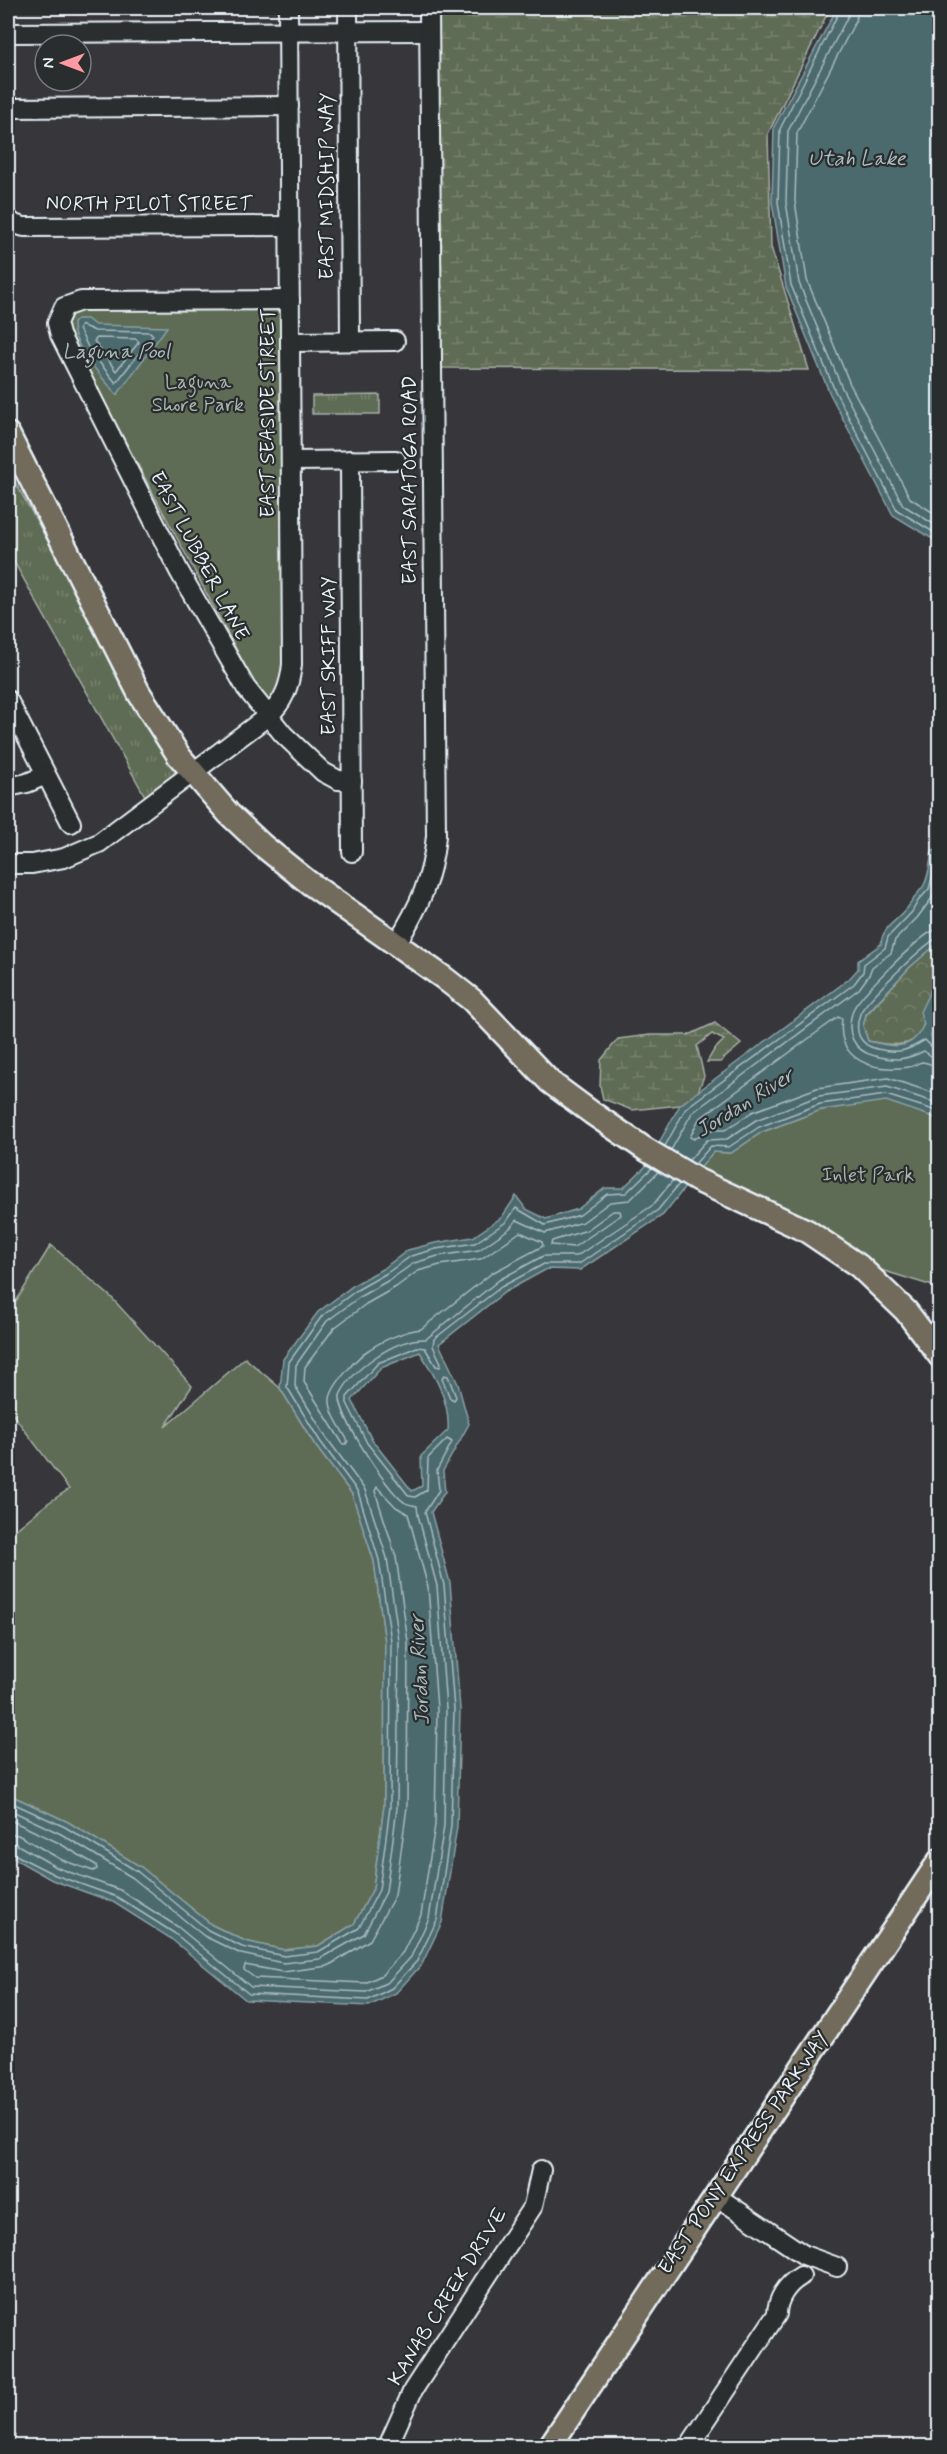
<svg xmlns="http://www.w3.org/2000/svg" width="947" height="2454" font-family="Mynerve,sans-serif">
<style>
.grass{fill:url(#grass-tufts);stroke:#a4aea6;stroke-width:1.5}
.forest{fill:url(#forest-crowns);stroke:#a4aea6;stroke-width:1.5}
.wetland{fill:url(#wetland-marsh);stroke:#a4aea6;stroke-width:1.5}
.park{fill:#5f6c54;stroke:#a4aea6;stroke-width:1.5}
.water{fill:#4c6a6e;stroke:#8aa0a5;stroke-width:1.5;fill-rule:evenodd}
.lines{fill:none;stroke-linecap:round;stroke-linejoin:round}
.shore{stroke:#aabbc1;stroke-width:1.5}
.minor-casing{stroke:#e8f1f8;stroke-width:22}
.major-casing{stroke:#e8f1f8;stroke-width:27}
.minor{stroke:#2a2d2e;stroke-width:18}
.major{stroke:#726b5a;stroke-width:22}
.labels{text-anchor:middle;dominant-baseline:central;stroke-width:4.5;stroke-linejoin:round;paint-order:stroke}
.street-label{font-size:20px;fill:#e8f1f8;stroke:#2a2d2e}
.park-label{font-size:20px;fill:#aab5ae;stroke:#2a2d2e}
.water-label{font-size:21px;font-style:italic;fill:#aabbc1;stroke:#2a2d2e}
</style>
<defs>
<pattern id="grass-tufts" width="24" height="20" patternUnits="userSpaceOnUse" patternTransform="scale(1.5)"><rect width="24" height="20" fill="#5f6c54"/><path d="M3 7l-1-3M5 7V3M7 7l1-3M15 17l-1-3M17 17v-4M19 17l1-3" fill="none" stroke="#76816d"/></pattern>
<pattern id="forest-crowns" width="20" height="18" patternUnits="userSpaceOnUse" patternTransform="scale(1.5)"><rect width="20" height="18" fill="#5f6c54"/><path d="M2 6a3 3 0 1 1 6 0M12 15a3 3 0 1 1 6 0" fill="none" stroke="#76816d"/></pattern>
<pattern id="wetland-marsh" width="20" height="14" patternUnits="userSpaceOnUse" patternTransform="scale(1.5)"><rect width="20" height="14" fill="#5f6c54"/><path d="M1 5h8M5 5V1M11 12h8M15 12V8" fill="none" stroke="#76816d"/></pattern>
</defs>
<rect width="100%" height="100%" fill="#37373b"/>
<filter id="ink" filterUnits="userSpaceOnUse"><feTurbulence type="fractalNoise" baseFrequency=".0167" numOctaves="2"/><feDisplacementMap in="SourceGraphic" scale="12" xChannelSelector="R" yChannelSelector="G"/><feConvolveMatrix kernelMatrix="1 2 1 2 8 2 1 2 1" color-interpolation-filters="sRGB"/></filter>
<g filter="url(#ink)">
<g class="grass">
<polygon points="380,395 380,414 312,414 312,396"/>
<polygon points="8,469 178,777 146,798 8,551"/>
</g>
<path class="forest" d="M939,942v44l-7,1c-10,48 -8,66 -64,54l-5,-15 3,-11 44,-48z"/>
<g class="wetland">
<polygon points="434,8 830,8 768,134 771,247 809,370 442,368"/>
<polygon points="715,1023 741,1044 720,1062 707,1062 714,1050 724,1040 712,1034 697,1046 704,1076 698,1092 680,1105 632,1110 603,1099 600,1086 601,1060 618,1039 650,1035 689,1035"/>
</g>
<g class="park">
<polygon points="283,307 285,676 267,707 64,326 72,308"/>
<polygon points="886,1100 939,1119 939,1288 878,1269 822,1230 699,1169 713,1152 731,1153 762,1132 821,1110"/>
<polygon points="51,1245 111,1297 192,1386 165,1427 245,1358 280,1388 315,1445 352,1494 374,1561 385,1642 384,1806 373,1889 354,1924 318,1946 284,1950 245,1941 212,1925 141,1867 68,1822 8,1794 8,1536 48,1503 69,1489 8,1408 8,1314"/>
</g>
<g class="water">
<polygon points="837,8 933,8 939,20 939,543 893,515 830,394 786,287 772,202 774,127"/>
<path d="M77,319h10l8,6 72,2 -50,68c-14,-17 -46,-50 -44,-72z"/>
<path d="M939,850v92l-29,25 -44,47 -3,12 5,15c26,6 44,11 56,-17l-4,-12 12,-25 7,-1v25l-8,25 8,11v72l-53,-18 -65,9 -59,22 -31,21 -18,-1 -50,63 -83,55 -33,-1 -42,23 -66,52 19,40 11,40 -26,47 2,21 -14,20 19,71 10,126 -3,118 -15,95 -20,42 -26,29 -27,13 -123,-6 -76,-62 -57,-36 -61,-22 -44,-25v-61l60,28 73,45 71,58 33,16 39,9 34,-4 36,-22 19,-35 11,-83 1,-164 -11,-81 -22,-67 -37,-49 -35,-57 3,-29 35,-47 36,-27 30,-17 24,-18 27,-7 38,-6 29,-20 14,-21 10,13 20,10 32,-10 27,-21h18l23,-22 34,-61 169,-126 9,-10v-8l23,-17c1,-18 18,-24 27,-37 5,-7 9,-13 14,-19 7,-9 8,-26 10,-37zM420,1352c15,24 30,49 28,78l-27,26 1,30 -10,5 -40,-51 -20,-40 29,-32z"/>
</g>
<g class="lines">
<g class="shore">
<polyline points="841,8 780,129 778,202 791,285 835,391 897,510 940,536"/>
<polyline points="849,8 848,16 788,131 786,202 799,283 842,388 903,505 940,528"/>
<polyline points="858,8 856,20 797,133 795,201 807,280 850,384 910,498 940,517"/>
<polygon points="81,325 95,331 150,332 153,335 116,383 90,351 79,329"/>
<polygon points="97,338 136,339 139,342 116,371 94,341"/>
<path d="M940,930c-5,0 -6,0 -9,2 -14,7 -73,65 -78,78 -8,22 0,41 22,46 20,5 31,4 49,-5l7,5 9,2"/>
<path d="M940,937c-11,2 -76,65 -80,77 -6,17 -1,31 17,35 22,5 30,2 48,-9l9,9 6,1"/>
<path d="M940,1067c-6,-1 -14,-5 -18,-5 -5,1 -9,5 -13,5 -35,5 -73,-6 -67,-48l-4,-2 -139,102 -9,18 4,2 14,-9h17l27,-18 65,-24 71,-10 52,17"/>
<polyline points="665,1146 686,1108 854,984 863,972 864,964 885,948 888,937 912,912 918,901 929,889 937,859 940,856"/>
<polyline points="671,1150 692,1113 859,989 869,975 872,967 891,953 895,940 917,918 935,894 940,880"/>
<polyline points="689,1160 707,1140 727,1139 756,1120 819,1096 887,1087 940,1104"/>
<polyline points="695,1164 711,1146 729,1147 759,1127 820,1104 886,1095 940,1112"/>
<polygon points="613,1211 620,1211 621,1215 574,1247 551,1245 552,1241 587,1230"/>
<path d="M520,1232l22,10 1,4 -51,27 -71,56c-16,2 -38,11 -51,20 -11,6 -39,37 -40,50 -1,14 12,30 18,42l-2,3h-3l-39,-62 1,-15 29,-39 32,-24 30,-17 22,-16 22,-6 41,-6z"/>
<polygon points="444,1375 448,1376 456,1397 454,1400 450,1398 442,1378"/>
<polygon points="377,1487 396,1507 408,1514 428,1587 437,1709 435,1825 421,1915 403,1952 382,1975 365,1983 255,1978 244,1970 245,1965 283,1972 328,1966 370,1940 395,1895 407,1807 408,1642 396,1557 375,1491"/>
<polyline points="8,1801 65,1827 138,1872 208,1930 242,1947 284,1956 318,1952 359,1928 379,1890 390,1807 391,1641 379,1560 358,1492 320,1441 287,1387 289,1362 322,1316 357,1290 387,1273 411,1256 436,1249 475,1243 506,1222 516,1208 545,1225 580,1215 607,1194 626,1193 652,1168"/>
<polyline points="8,1809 61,1834 133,1878 204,1936 241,1954 283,1963 320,1959 364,1934 386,1892 397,1808 399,1641 387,1558 365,1490 326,1437 295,1386 296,1365 327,1321 361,1296 391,1279 414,1263 438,1256 479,1250 510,1228 517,1220 545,1233 583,1222 610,1202 630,1200 658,1172"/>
<polyline points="8,1819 57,1842 96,1865 97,1869 93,1871 62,1860 18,1835 8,1834"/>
<path d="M8,1843l8,1 42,24 62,22 58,37 73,60 115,5 22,-10 23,-25 18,-39 15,-92 2,-117 -9,-123 -19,-71 -1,-9c-3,-1 -9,-1 -13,-4 -16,-10 -67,-88 -64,-107 13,-27 55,-57 86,-56l73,-59 44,-24h34l76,-51 20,-25"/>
<polyline points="8,1851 55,1875 117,1897 174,1933 249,1994 368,2000 392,1988 417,1961 437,1920 451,1826 454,1709 444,1585 425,1512 439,1490 437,1470 452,1442 447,1439 428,1458 427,1490 415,1497 409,1496 367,1443 347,1403 347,1397 378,1363 417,1347 425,1348 436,1366 440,1367 441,1363 433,1346 434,1339 501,1287 544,1264 579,1264 658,1210 679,1184"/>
</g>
<defs>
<g id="minor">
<polyline points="348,8 350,341"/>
<polyline points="8,33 429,31"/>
<polyline points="8,108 289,106"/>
<polyline points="8,219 14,224 24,227 290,226"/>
<polyline points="290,300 81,301 64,307 57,323 60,335 179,571 246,688 283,734 323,772 338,780 352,781"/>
<polyline points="290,342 395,341"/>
<polyline points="350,460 352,852"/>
<polyline points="291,461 396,460"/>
<polyline points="8,700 71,823"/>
<polyline points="8,787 27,783 46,775"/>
<path d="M8,864h24l32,-6 35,-15 169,-127c16,-14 22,-31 24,-52l-4,-656"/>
<path d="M396,944c23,-37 36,-64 40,-108l-7,-828"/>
<polyline points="716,2196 804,2255 837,2267"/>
<polyline points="388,2446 413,2390 533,2206 541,2170"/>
<path d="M689,2446l88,-132c0,-15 10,-30 24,-38"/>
</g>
<g id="major">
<polyline points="8,434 139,693 179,756 229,814 262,845 308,882 444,978 472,1000 550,1082 592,1113 645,1149 697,1180 807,1231 859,1266 906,1311 940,1356"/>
<polyline points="550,2446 940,1860"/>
</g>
</defs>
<use href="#minor" class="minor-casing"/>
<use href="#major" class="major-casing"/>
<use href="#minor" class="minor"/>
<use href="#major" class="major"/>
</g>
</g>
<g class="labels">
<g class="street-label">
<text transform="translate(327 186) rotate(-90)">EAST MIDSHIP WAY</text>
<text x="149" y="204">NORTH PILOT STREET</text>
<text transform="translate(268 413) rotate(-90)">EAST SEASIDE STREET</text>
<text transform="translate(410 480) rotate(-90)">EAST SARATOGA ROAD</text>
<text transform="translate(199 556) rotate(62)">EAST LUBBER LANE</text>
<text transform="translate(329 656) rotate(-90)">EAST SKIFF WAY</text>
<text transform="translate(744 2153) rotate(-56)">EAST PONY EXPRESS PARKWAY</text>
<text transform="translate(448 2297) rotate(-58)">KANAB CREEK DRIVE</text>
</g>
<g class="park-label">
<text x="198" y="382">Laguna<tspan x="198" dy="23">Shore Park</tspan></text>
<text x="868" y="1175">Inlet Park</text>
</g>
<g class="water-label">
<text x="857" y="159">Utah Lake</text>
<text x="116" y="352">Laguna Pool</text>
<text transform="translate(745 1103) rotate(-32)">Jordan River</text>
<text transform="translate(420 1670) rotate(-93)">Jordan River</text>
</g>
</g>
<rect width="947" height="2454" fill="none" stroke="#2a2d2e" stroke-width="30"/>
<rect x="15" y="15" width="917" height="2424" fill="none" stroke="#e8f1f8" stroke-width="2" filter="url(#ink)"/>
<g transform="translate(63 63) rotate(270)"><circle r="28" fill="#2a2d2e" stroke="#767b7f" stroke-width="1.5"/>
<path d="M0-4.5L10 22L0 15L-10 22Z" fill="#ff9aa2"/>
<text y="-9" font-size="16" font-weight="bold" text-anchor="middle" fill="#e8f1f8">N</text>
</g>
</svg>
